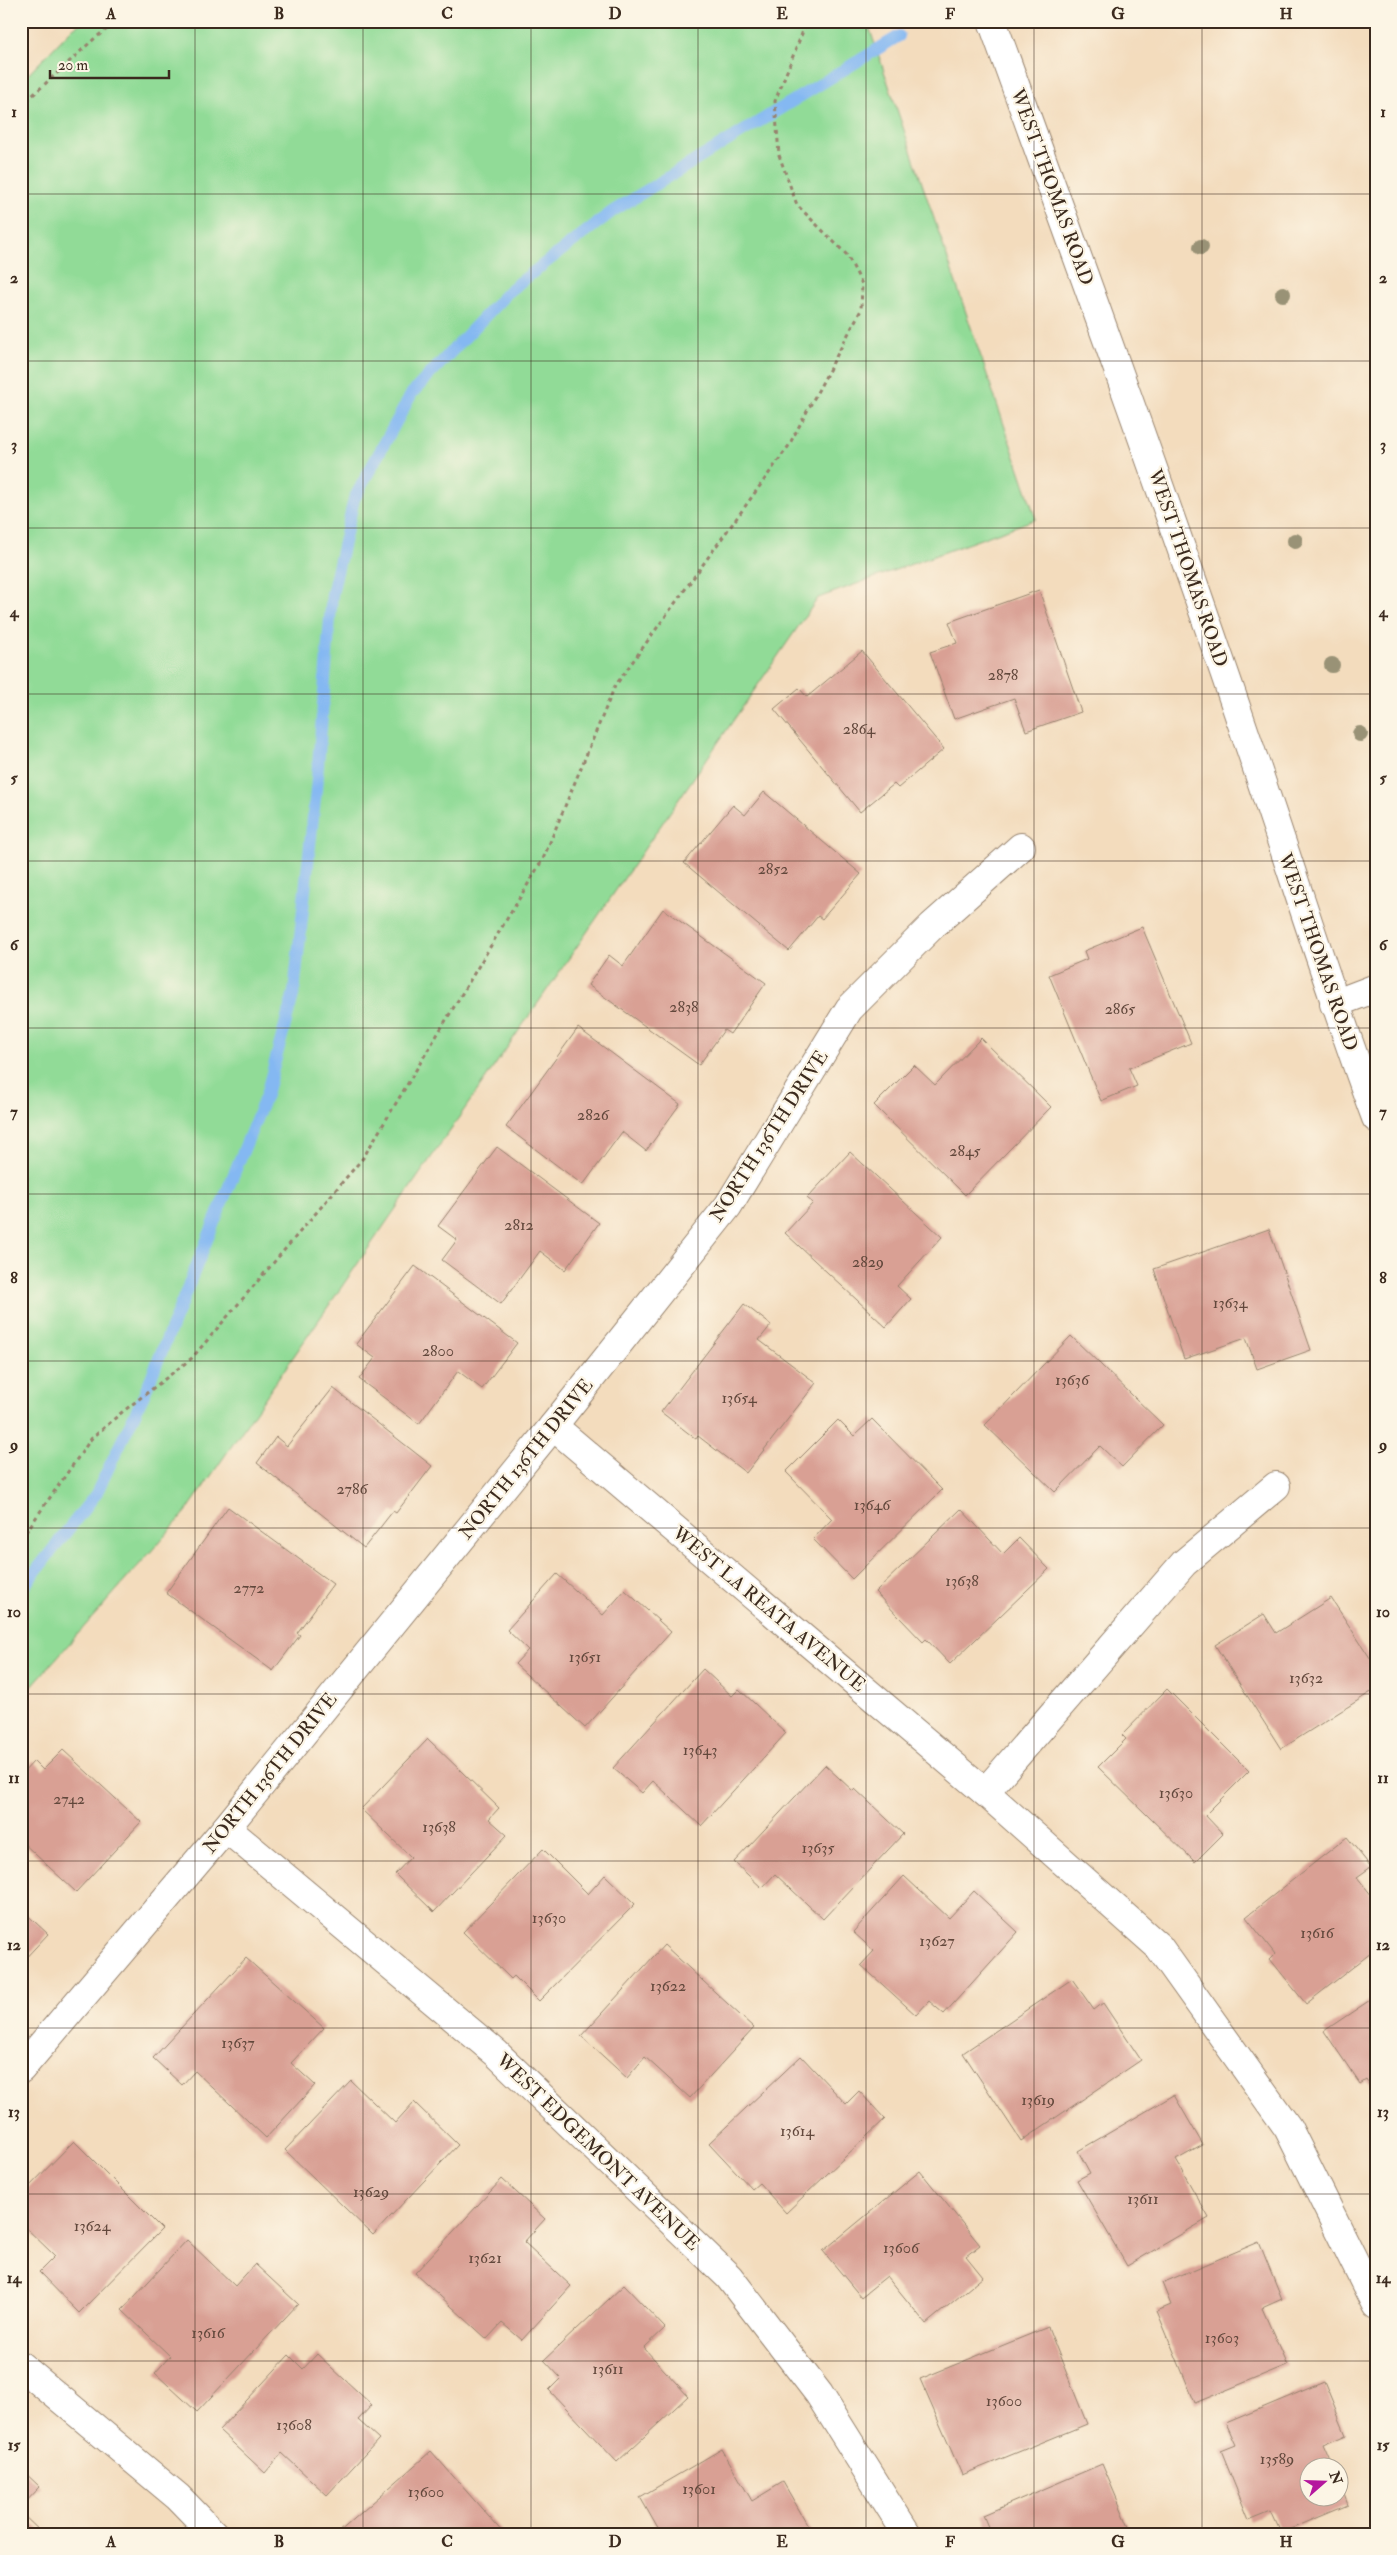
<svg xmlns="http://www.w3.org/2000/svg" width="1397" height="2555" font-family="'IM FELL Double Pica',serif">
<style>
.green{fill:#91db97;stroke:#66825a}
.lines{fill:none;stroke-linecap:round;stroke-linejoin:round}
.stream{stroke:#84b8f2;stroke-width:12}
.building{fill:#d9a094}
.minor-casing{stroke:#97836e;stroke-width:30}
.tertiary-casing{stroke:#97836e;stroke-width:30}
.secondary-casing{stroke:#97836e;stroke-width:30}
.path{stroke:#97836e;stroke-width:3;stroke-dasharray:4 4;stroke-linecap:butt}
.minor{stroke:#fff;stroke-width:28}
.tertiary{stroke:#fff;stroke-width:28}
.secondary{stroke:#fff;stroke-width:28}
.tree{fill:#999276}
.grid{fill:none;stroke:#3b2a1e;stroke-width:1;stroke-opacity:0.55}
.labels{text-anchor:middle;dominant-baseline:central;stroke-width:4.5;stroke-linejoin:round;paint-order:stroke}
.number-label{font-size:16px;fill:#62483c}
.street-label{font-size:19px;fill:#3b2a1e;stroke:#fcf5e5}
.neatline{fill:none;stroke:#3b2a1e;stroke-width:2}
.grid-label{font-size:16px;text-anchor:middle;font-weight:bold;fill:#3b2a1e}
</style>
<rect width="100%" height="100%" fill="#fcf5e5"/>
<filter id="ink" filterUnits="userSpaceOnUse"><feTurbulence type="fractalNoise" baseFrequency=".02" numOctaves="2"/><feDisplacementMap in="SourceGraphic" scale="10" xChannelSelector="R" yChannelSelector="G"/><feConvolveMatrix kernelMatrix="1 2 1 2 8 2 1 2 1" color-interpolation-filters="sRGB"/></filter>
<filter id="wash" filterUnits="userSpaceOnUse"><feTurbulence type="fractalNoise" baseFrequency=".0096" numOctaves="4" result="noise"/><feDisplacementMap in="SourceGraphic" scale="20" xChannelSelector="R" yChannelSelector="G"/><feGaussianBlur stdDeviation="1.12" result="paint"/><feColorMatrix in="noise" values="0 0 0 0 0 0 0 0 0 0 0 0 0 0 0 0 0 1.4 0 .05"/><feComposite in="paint" operator="in"/></filter>
<g filter="url(#wash)">
<rect width="100%" height="100%" fill="#f3dcbd"/>
<polygon class="green" points="84,21 867,21 1036,519 818,598 186,1512 21,1698 21,82 73,28"/>
<g class="lines">
<polyline class="stream" points="21,1590 96,1494 144,1395 266,1095 294,992 316,790 332,594 354,499 412,393 510,290 613,211 899,36"/>
</g>
<g id="blocks">
<g class="building">
<polygon points="1039,590 1081,712 1026,731 1014,698 954,719 930,652 957,643 949,622"/>
<polygon points="862,651 944,749 898,788 894,784 860,812 774,709 799,688 807,697"/>
<polygon points="764,792 861,874 822,919 818,916 789,951 684,863 733,805 745,815"/>
<polygon points="663,909 766,983 730,1034 724,1030 699,1065 588,985 609,955 623,966"/>
<polygon points="1142,927 1191,1043 1129,1068 1137,1086 1101,1101 1049,975 1087,959 1084,951"/>
<polygon points="578,1028 680,1104 646,1151 622,1132 583,1185 506,1127"/>
<polygon points="981,1038 1051,1107 965,1195 874,1105 914,1065 935,1085"/>
<polygon points="497,1147 599,1223 565,1270 540,1251 501,1304 442,1260 457,1240 438,1226"/>
<polygon points="850,1152 942,1237 897,1286 911,1299 886,1327 785,1233 813,1203 807,1198"/>
<polygon points="1269,1229 1311,1350 1257,1369 1246,1338 1184,1359 1154,1269"/>
<polygon points="415,1266 517,1343 482,1389 458,1371 419,1424 359,1379 375,1358 356,1344"/>
<polygon points="744,1304 771,1325 759,1340 816,1383 746,1473 698,1436 696,1439 661,1412"/>
<polygon points="1071,1336 1163,1425 1122,1467 1100,1446 1055,1492 985,1425"/>
<polygon points="333,1388 432,1466 396,1513 393,1511 364,1548 257,1463 276,1437 287,1446"/>
<polygon points="872,1419 942,1490 852,1579 813,1539 832,1519 786,1472 838,1420 854,1436"/>
<polygon points="228,1507 333,1584 297,1633 300,1635 273,1671 166,1593"/>
<polygon points="961,1509 1003,1554 1019,1538 1049,1569 950,1664 926,1639 923,1642 875,1592"/>
<polygon points="557,1574 603,1615 625,1590 671,1632 585,1728 515,1664 528,1650 507,1630"/>
<polygon points="1331,1598 1376,1667 1376,1689 1281,1749 1215,1645 1264,1614 1276,1633"/>
<polygon points="703,1669 732,1696 739,1689 786,1733 701,1826 653,1781 642,1793 613,1768"/>
<polygon points="1167,1689 1249,1771 1205,1815 1223,1834 1195,1862 1098,1767 1126,1739 1122,1735"/>
<polygon points="428,1739 499,1808 489,1819 507,1835 434,1912 395,1874 411,1857 361,1809"/>
<polygon points="63,1750 141,1822 76,1892 21,1841 21,1775 34,1761 43,1770"/>
<polygon points="825,1765 853,1791 855,1789 903,1834 823,1919 775,1874 762,1888 734,1862"/>
<polygon points="1347,1837 1371,1867 1357,1877 1376,1901 1376,1949 1306,2004 1270,1959 1275,1954 1246,1917"/>
<polygon points="543,1849 588,1894 605,1875 635,1904 539,2001 514,1976 511,1979 463,1932"/>
<polygon points="904,1876 949,1918 974,1891 1018,1932 944,2014 929,2001 916,2015 861,1965 874,1951 853,1932"/>
<polygon points="21,1909 48,1934 21,1963"/>
<polygon points="664,1945 754,2028 690,2098 645,2057 627,2078 581,2036"/>
<polygon points="246,1958 324,2028 291,2063 315,2085 266,2138 195,2071 182,2085 153,2058"/>
<polygon points="1072,1979 1094,2010 1103,2003 1141,2060 1021,2141 963,2053"/>
<polygon points="1376,1996 1376,2095 1366,2080 1360,2084 1324,2031"/>
<polygon points="801,2056 846,2104 859,2091 885,2119 786,2213 759,2183 752,2189 709,2143"/>
<polygon points="351,2081 395,2123 414,2102 458,2145 373,2235 285,2150"/>
<polygon points="1174,2095 1203,2145 1176,2160 1209,2218 1127,2266 1077,2180 1090,2173 1078,2151"/>
<polygon points="74,2141 162,2229 79,2313 39,2272 55,2256 21,2223 21,2195"/>
<polygon points="920,2171 980,2245 966,2256 983,2277 926,2324 887,2276 861,2297 823,2251"/>
<polygon points="502,2179 545,2219 524,2242 571,2286 522,2340 502,2323 487,2339 415,2273"/>
<polygon points="187,2240 235,2286 255,2264 298,2304 197,2412 155,2373 170,2356 122,2310"/>
<polygon points="1259,2242 1282,2299 1262,2308 1287,2365 1195,2403 1157,2311 1171,2305 1162,2283"/>
<polygon points="624,2285 665,2328 644,2348 688,2396 617,2462 549,2390 561,2378 544,2360"/>
<polygon points="1048,2327 1087,2424 962,2475 920,2379"/>
<polygon points="317,2354 372,2405 358,2420 379,2439 327,2495 282,2453 265,2473 219,2430 289,2355 303,2369"/>
<polygon points="1324,2382 1346,2435 1323,2445 1333,2468 1310,2468 1310,2498 1340,2498 1340,2484 1348,2505 1281,2533 1271,2511 1249,2520 1221,2451 1236,2445 1226,2423"/>
<polygon points="722,2449 752,2501 783,2482 813,2534 661,2534 640,2497"/>
<polygon points="431,2451 504,2534 337,2534"/>
<polygon points="1102,2464 1132,2534 991,2534 983,2515"/>
<polygon points="21,2469 40,2487 21,2507"/>
<polygon points="21,2513 43,2534 21,2534"/>
</g>
</g>
</g>
<g filter="url(#ink)">
<use href="#blocks" fill-opacity="0" stroke="#97836e" stroke-width="1"/>
<g class="lines">
<defs>
<g id="minor">
<polyline points="553,1426 985,1792 1159,1947 1288,2128 1376,2305"/>
<polyline points="985,1792 1184,1563 1276,1486"/>
<polyline points="226,1828 496,2053 729,2277 819,2394 907,2534"/>
<polyline points="21,2069 226,1828 553,1426 728,1206 849,1009 932,926 1021,847"/>
<polyline points="21,2366 178,2497 214,2534"/>
</g>
<polyline id="tertiary" points="1334,1004 1376,988"/>
<path id="secondary" d="M992,21c87,240 174,479 256,721 43,125 82,252 128,376"/>
</defs>
<use href="#minor" class="minor-casing"/>
<use href="#tertiary" class="tertiary-casing"/>
<use href="#secondary" class="secondary-casing"/>
<g class="path">
<polyline points="21,106 95,38 118,21"/>
<polyline points="21,1539 91,1439 121,1413 192,1358 363,1158 543,859 615,686 788,447 861,310 862,284 847,255 797,205 779,155 775,101 807,21"/>
</g>
<use href="#minor" class="minor"/>
<use href="#tertiary" class="tertiary"/>
<use href="#secondary" class="secondary"/>
</g>
<g class="tree">
<circle cx="1201" cy="247" r="8"/>
<circle cx="1283" cy="294" r="8"/>
<circle cx="1295" cy="541" r="8"/>
<circle cx="1332" cy="665" r="8"/>
<circle cx="1360" cy="734" r="8"/>
</g>
</g>
<path class="grid" d="M195,21v2513M363,21v2513M531,21v2513M698,21v2513M866,21v2513M1034,21v2513M1202,21v2513M21,194h1355M21,361h1355M21,528h1355M21,694h1355M21,861h1355M21,1028h1355M21,1194h1355M21,1361h1355M21,1528h1355M21,1694h1355M21,1861h1355M21,2028h1355M21,2194h1355M21,2361h1355"/>
<g class="labels">
<g class="number-label">
<text x="1003" y="675">2878</text>
<text x="859" y="729">2864</text>
<text x="773" y="869">2852</text>
<text x="684" y="1007">2838</text>
<text x="1120" y="1009">2865</text>
<text x="593" y="1115">2826</text>
<text x="965" y="1151">2845</text>
<text x="519" y="1225">2812</text>
<text x="868" y="1262">2829</text>
<text x="1230" y="1303">13634</text>
<text x="438" y="1351">2800</text>
<text x="1072" y="1380">13636</text>
<text x="739" y="1398">13654</text>
<text x="352" y="1489">2786</text>
<text x="872" y="1505">13646</text>
<text x="962" y="1581">13638</text>
<text x="249" y="1588">2772</text>
<text x="585" y="1657">13651</text>
<text x="1306" y="1678">13632</text>
<text x="700" y="1750">13643</text>
<text x="1176" y="1793">13630</text>
<text x="69" y="1799">2742</text>
<text x="439" y="1827">13638</text>
<text x="818" y="1848">13635</text>
<text x="549" y="1918">13630</text>
<text x="1317" y="1933">13616</text>
<text x="937" y="1941">13627</text>
<text x="668" y="1986">13622</text>
<text x="238" y="2043">13637</text>
<text x="1038" y="2100">13619</text>
<text x="797" y="2131">13614</text>
<text x="371" y="2192">13629</text>
<text x="1143" y="2199">13611</text>
<text x="92" y="2226">13624</text>
<text x="901" y="2248">13606</text>
<text x="485" y="2258">13621</text>
<text x="208" y="2333">13616</text>
<text x="1222" y="2338">13603</text>
<text x="608" y="2369">13611</text>
<text x="1004" y="2401">13600</text>
<text x="294" y="2425">13608</text>
<text x="1277" y="2459">13589</text>
<text x="699" y="2489">13601</text>
<text x="426" y="2492">13600</text>
</g>
<g class="street-label">
<text transform="translate(1052 187) rotate(70)">WEST THOMAS ROAD</text>
<text transform="translate(1188 568) rotate(71)">WEST THOMAS ROAD</text>
<text transform="translate(1318 952) rotate(71)">WEST THOMAS ROAD</text>
<text transform="translate(769 1136) rotate(-57)">NORTH 136TH DRIVE</text>
<text transform="translate(526 1459) rotate(-51)">NORTH 136TH DRIVE</text>
<text transform="translate(769 1609) rotate(40)">WEST LA REATA AVENUE</text>
<text transform="translate(270 1773) rotate(-51)">NORTH 136TH DRIVE</text>
<text transform="translate(598 2152) rotate(44)">WEST EDGEMONT AVENUE</text>
</g>
</g>
<rect width="1397" height="2555" fill="none" stroke="#fcf5e5" stroke-width="55"/>
<g transform="translate(1324 2482) rotate(70)"><circle r="24" fill="#fcf5e5" stroke="#afa495"/>
<path d="M0-4L9 19L0 12L-9 19Z" fill="#b5179e"/>
<text y="-8" font-size="14" font-weight="bold" text-anchor="middle" fill="#3b2a1e">N</text>
</g>
<path d="M50 70v8h119v-8" fill="none" stroke="#3b2a1e" stroke-width="2.5"/>
<text x="58" y="70" font-size="15" fill="#3b2a1e" stroke="#fcf5e5" stroke-width="4" paint-order="stroke">20 m</text>
<rect x="28" y="28" width="1342" height="2500" class="neatline"/>
<g class="grid-label">
<text x="111" y="19">A</text>
<text x="279" y="19">B</text>
<text x="447" y="19">C</text>
<text x="615" y="19">D</text>
<text x="782" y="19">E</text>
<text x="950" y="19">F</text>
<text x="1118" y="19">G</text>
<text x="1286" y="19">H</text>
<text x="14" y="117">1</text>
<text x="1383" y="117">1</text>
<text x="14" y="283">2</text>
<text x="1383" y="283">2</text>
<text x="14" y="450">3</text>
<text x="1383" y="450">3</text>
<text x="14" y="617">4</text>
<text x="1383" y="617">4</text>
<text x="14" y="783">5</text>
<text x="1383" y="783">5</text>
<text x="14" y="950">6</text>
<text x="1383" y="950">6</text>
<text x="14" y="1117">7</text>
<text x="1383" y="1117">7</text>
<text x="14" y="1283">8</text>
<text x="1383" y="1283">8</text>
<text x="14" y="1450">9</text>
<text x="1383" y="1450">9</text>
<text x="14" y="1617">10</text>
<text x="1383" y="1617">10</text>
<text x="14" y="1783">11</text>
<text x="1383" y="1783">11</text>
<text x="14" y="1950">12</text>
<text x="1383" y="1950">12</text>
<text x="14" y="2117">13</text>
<text x="1383" y="2117">13</text>
<text x="14" y="2283">14</text>
<text x="1383" y="2283">14</text>
<text x="14" y="2450">15</text>
<text x="1383" y="2450">15</text>
<text x="111" y="2547">A</text>
<text x="279" y="2547">B</text>
<text x="447" y="2547">C</text>
<text x="615" y="2547">D</text>
<text x="782" y="2547">E</text>
<text x="950" y="2547">F</text>
<text x="1118" y="2547">G</text>
<text x="1286" y="2547">H</text>
</g>
</svg>
